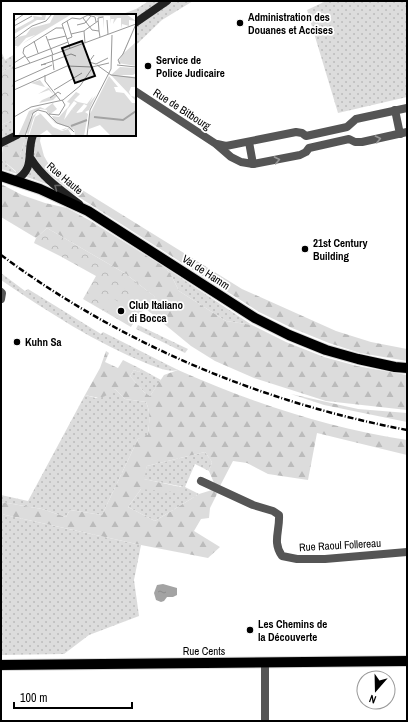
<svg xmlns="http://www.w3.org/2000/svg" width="408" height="722" font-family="'Archivo Narrow',sans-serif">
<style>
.grass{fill:url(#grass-dots)}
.forest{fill:url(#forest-firs)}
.park{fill:url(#park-crowns)}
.pitch{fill:#dcdcdc}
.water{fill:url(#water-ripples)}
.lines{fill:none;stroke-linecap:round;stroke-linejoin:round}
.primary-casing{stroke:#dbdbdb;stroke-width:12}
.minor{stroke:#555;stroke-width:8}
.secondary{stroke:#222;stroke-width:8}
.primary{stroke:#000;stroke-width:10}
.rail{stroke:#000;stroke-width:2.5;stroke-dasharray:6 2 1 2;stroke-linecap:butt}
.oneway{stroke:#999}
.oneway2{stroke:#646464}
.poi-dot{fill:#000;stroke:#fff;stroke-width:1.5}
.labels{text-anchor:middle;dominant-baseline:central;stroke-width:3.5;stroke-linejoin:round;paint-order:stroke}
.poi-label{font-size:11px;font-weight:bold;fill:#000;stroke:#fff;text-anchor:start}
.street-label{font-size:11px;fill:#000;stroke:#fff}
.inset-river{fill:none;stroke:#a3a3a3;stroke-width:2}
.inset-road{fill:none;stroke:#999;stroke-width:1}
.view{fill:#000;fill-opacity:0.15;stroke:#000;stroke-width:2}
.inset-edge{fill:none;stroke:#000;stroke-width:2}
</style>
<defs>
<pattern id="grass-dots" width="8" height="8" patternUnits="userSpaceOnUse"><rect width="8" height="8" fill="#dcdcdc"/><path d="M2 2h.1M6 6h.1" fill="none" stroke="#bbb" stroke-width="1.8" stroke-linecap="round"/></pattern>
<pattern id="forest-firs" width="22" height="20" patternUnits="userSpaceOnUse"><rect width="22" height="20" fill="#dcdcdc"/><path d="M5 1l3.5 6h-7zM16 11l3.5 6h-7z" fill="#bbb"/></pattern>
<pattern id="park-crowns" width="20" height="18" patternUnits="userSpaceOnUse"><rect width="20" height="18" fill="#dcdcdc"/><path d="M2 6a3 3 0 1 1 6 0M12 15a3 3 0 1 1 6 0" fill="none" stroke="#bbb"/></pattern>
<pattern id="water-ripples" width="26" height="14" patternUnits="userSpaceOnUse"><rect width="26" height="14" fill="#a3a3a3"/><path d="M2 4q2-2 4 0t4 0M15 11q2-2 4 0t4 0" fill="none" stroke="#8b8b8b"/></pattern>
</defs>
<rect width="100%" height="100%" fill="#fff"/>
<g class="grass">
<polygon points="149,1 193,1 162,20 135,46 135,15 120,15 136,9"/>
<polygon points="324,1 407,1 407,97 338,113 307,10 324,2"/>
<polygon points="1,51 5,60 15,54 15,64 1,73"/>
<path d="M15,119v16h26l-1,6h-2c-1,2 -3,6 -3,9 -3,15 28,35 39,44l-50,-18 -23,-7v-10l15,13 4,-17 4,-13 -21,5 -2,6v-28z"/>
<polygon points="163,266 252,325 226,321 179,291 170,273"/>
<path d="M1,273l24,18 3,-2 73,45 2,-2 75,38c-9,3 -22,-3 -30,-6 -52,-21 -100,-52 -147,-84z"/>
<polygon points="138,325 188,349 185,353 136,329"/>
<polygon points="141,369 161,380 150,396 144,392 130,376 134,370 139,372"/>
<path d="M115,389l10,10 21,3c5,11 3,21 2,33l-10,4 -36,76 -32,-5 -4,7 -24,-8 -41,-7v-7l27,6 57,-106 11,3z"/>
<polygon points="205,452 212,462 209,471 195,464 185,487 199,494 155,521 128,507 141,489 184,487 143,479 147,466"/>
<polygon points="1,514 141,545 134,580 139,616 89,635 64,654 1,655"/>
</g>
<g class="forest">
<polygon points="21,138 24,142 20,155 23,167 17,172 1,159 3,147"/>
<polygon points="38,140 40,141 44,156 48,163 79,188 242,289 336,331 371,342 407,349 407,361 360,353 329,343 292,328 259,312 74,194 42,168 36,158 34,150"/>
<polygon points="1,184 22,195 45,203 67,208 89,220 163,266 170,273 179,291 226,321 252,325 286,342 324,357 357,366 407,375 407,410 326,401 254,378 215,361 191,346 146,309 155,297 126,274 47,228 36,238 1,217"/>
<path d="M106,351l3,2 -4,9 13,6 5,-8 18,9 -2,3 -5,-2 -4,6 14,16 6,4 14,-21 14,-5c72,32 150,58 229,70v15l-90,-22 -9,47 -40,-6 -21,-11 -14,-2 -13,25 -6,-3 -5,-12 3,-9 -7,-10 -58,14 -3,13 41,9 -2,5 -42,-4 -13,18 27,14 44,-27 13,-4 6,2 -8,16 -1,10 -8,1 -7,12 26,16 -12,11 -67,-13 -140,-31v-12l41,7 24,8 4,-7 32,5 36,-76 7,-4h3c1,-12 3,-22 -2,-33l-21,-3 -10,-10c-12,10 -14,10 -30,6l15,-27z"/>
<polygon points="291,394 358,409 407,413 407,422 324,405"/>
</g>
<g class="park">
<polygon points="15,64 15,119 1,125 1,73"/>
<polygon points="47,228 126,274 155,297 146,309 139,313 131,327 83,299 96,276 60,256 34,243 36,238"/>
</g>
<g class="pitch">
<polygon points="127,277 155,297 148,306 121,286"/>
<polygon points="110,297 139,313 132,325 103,309"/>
</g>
<polygon class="water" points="163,584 177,588 177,595 173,597 167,597 164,601 161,602 156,600 154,593 157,585"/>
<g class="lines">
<defs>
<g id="primary">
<polyline points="1,176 40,189 88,211 255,318 289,335 326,350 358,359 395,367 407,368"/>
<polyline points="1,665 407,661"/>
</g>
</defs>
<use href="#primary" class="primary-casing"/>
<g class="minor">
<polyline points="135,91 216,144 231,157 241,162 253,164 300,155 306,152 309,148 349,139 355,142 362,142 407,132"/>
<polyline points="395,110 400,134"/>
<polyline points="249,142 253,164"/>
<polyline points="217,144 226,146 296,132 302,133 306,136 347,127 356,119 407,108"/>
<polyline points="1,292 2,293 1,299"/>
<path d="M201,481l52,24 20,6 6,4c1,16 -7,27 3,41l15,3h28l82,-7"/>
<polyline points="265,721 265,662"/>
</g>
<g class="secondary">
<polyline points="135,23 167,1"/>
<polyline points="1,143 17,135"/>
<path d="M31,159c12,19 30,31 48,45"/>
<path d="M16,180c20,-12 10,-27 17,-45"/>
</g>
<use href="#primary" class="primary"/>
<path class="rail" d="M1,255c120,89 259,147 406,175"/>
</g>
<defs><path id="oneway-chevron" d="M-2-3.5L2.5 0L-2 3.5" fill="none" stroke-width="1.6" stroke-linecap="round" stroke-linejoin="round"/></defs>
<g class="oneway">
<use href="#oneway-chevron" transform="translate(378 139) rotate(-13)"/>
<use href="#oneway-chevron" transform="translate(277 160) rotate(-11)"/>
</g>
<use class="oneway2" href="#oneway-chevron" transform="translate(57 187) rotate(-143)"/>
<g class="poi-dot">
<circle cx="240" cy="23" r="4"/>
<circle cx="148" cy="66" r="4"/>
<circle cx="305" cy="249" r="4"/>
<circle cx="121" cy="311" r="4"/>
<circle cx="17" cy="342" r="4"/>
<circle cx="250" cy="630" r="4"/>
</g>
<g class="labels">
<g class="poi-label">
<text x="248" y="17">Administration des<tspan x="248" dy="13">Douanes et Accises</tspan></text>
<text x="156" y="60">Service de<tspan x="156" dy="13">Police Judicaire</tspan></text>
<text x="313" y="243">21st Century<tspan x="313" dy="13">Building</tspan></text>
<text x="129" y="305">Club Italiano<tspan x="129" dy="13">di Bocca</tspan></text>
<text x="25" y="342">Kuhn Sa</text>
<text x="258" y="624">Les Chemins de<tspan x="258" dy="13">la Découverte</tspan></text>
</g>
<g class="street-label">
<text transform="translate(182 109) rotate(33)">Rue de Bitbourg</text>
<text transform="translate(65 178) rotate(40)">Rue Haute</text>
<text transform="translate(206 272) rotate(33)">Val de Hamm</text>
<text transform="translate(340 545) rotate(-3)">Rue Raoul Follereau</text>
<text x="204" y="651">Rue Cents</text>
</g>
</g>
<g transform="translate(14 14)">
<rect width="122" height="122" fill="#fff"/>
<path d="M122,12l-12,27 12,-11v24l-18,-3zM26,66l5,7 4,1 5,7 -5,-5 -11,4 4,6 14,-6 1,2 -4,4 -14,3 3,-3 -4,-6 10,-6 -17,-5zM62,78l4,2 -6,6 4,2 9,2 6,-8 -5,10 -4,-2 -8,9 -4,-4 5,-6 -3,-2 -7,9 3,-7 -3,-1z" fill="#dcdcdc"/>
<path d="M27,0l5,1 -1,5h-8l-23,14v-4l20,-11 -1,-3 9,1zM58,0l-50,30 13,-9 -9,3 -7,8 -5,3 4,-3h-4v-5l4,-4 8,-2 5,-7 19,-5 4,-8zM74,0h38l10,7 -7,-1v6l-7,-2 -1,5v-11h-4l-4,6 1,-5h-3v5l-1,-8h-6v13l-1,-11zM106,53l16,1v5l-3,2h-18l21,2v10h-5l-2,5 2,4 5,1v4l-7,-7 -18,-19zM95,62l9,11h-4l2,5 8,1 8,10h4v31l-3,2h-22l-11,-11 -11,4v-13zM82,81l-7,15 -4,2 3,2 -4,22 -9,-1 -1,-6 -2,2 -5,-3 -3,2h-3l5,-2h4l-15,-5 -9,-10 1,-3 -7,-1 -9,6 -4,17 4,-14 4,-4 -7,22 -1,-4 -3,4h-6l11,-25 11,-4 5,2 9,-7 -1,2 4,5 -8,6 6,7 -3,-6 7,1 9,-10 -4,13 8,-11 5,4 5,-1zM23,98l4,2 12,13 9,4 6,-2 4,7h-19l-6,-6 -9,6h-9l6,-19 5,-3 -3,-2 -2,4 -2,3 -3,13 2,-12 4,-7z" fill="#dcdcdc"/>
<path class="inset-river" d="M80,103l29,3 13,-9M57,112l16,-6"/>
<path class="inset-road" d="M69,4l9,12 7,1 1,6M93,6l1,14M0,7l10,-7M63,11l8,-2 6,-7M0,12l18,-10M85,17l-1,-13 5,-1M57,20l13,-3M32,22l7,19M0,25l18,-13 14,-5 6,-7M53,25l5,-2 -5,-16M34,26l18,-4M20,27l4,12M71,29l-1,-12 14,-10M56,34l-8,-24 10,-6 8,1 8,-4 7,2 1,5M38,41l2,15M80,41l-5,7 7,2 12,-6M13,44l41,-16M39,47l18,-7 5,2M0,49l11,-7M16,49l-7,-10 1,-5 32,-20h7M32,50l-5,1 12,-4M106,50l-2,-4 5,-6 13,-30M83,51l14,10 25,3M103,51l19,2M0,55l122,-45M31,61v6l15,19M0,68l38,-17M0,76l53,-24 25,1 17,-4M40,76l28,-17M36,84l8,-6 3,2M19,99l5,-3 8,2 11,11 12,4 5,5M35,100l10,1 6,-10 -3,-5M0,103l17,-10 32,-7 17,-14 13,-19M11,122l8,-23M73,122l3,-26 21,-41 1,-34"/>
<path class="view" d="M68,27l13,35 -20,7 -13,-35z"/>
<rect width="122" height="122" class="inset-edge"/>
</g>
<rect width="408" height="722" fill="none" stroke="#000000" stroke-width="4"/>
<g transform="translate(376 690) rotate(200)"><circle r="19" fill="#ffffff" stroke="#999999"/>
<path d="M0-3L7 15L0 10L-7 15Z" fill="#000000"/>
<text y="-6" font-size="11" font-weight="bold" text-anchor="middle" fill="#000000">N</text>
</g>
<path d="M14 702v6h118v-6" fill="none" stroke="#000000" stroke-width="2"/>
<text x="20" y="702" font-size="12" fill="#000000" stroke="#ffffff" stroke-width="3" paint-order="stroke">100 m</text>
</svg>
